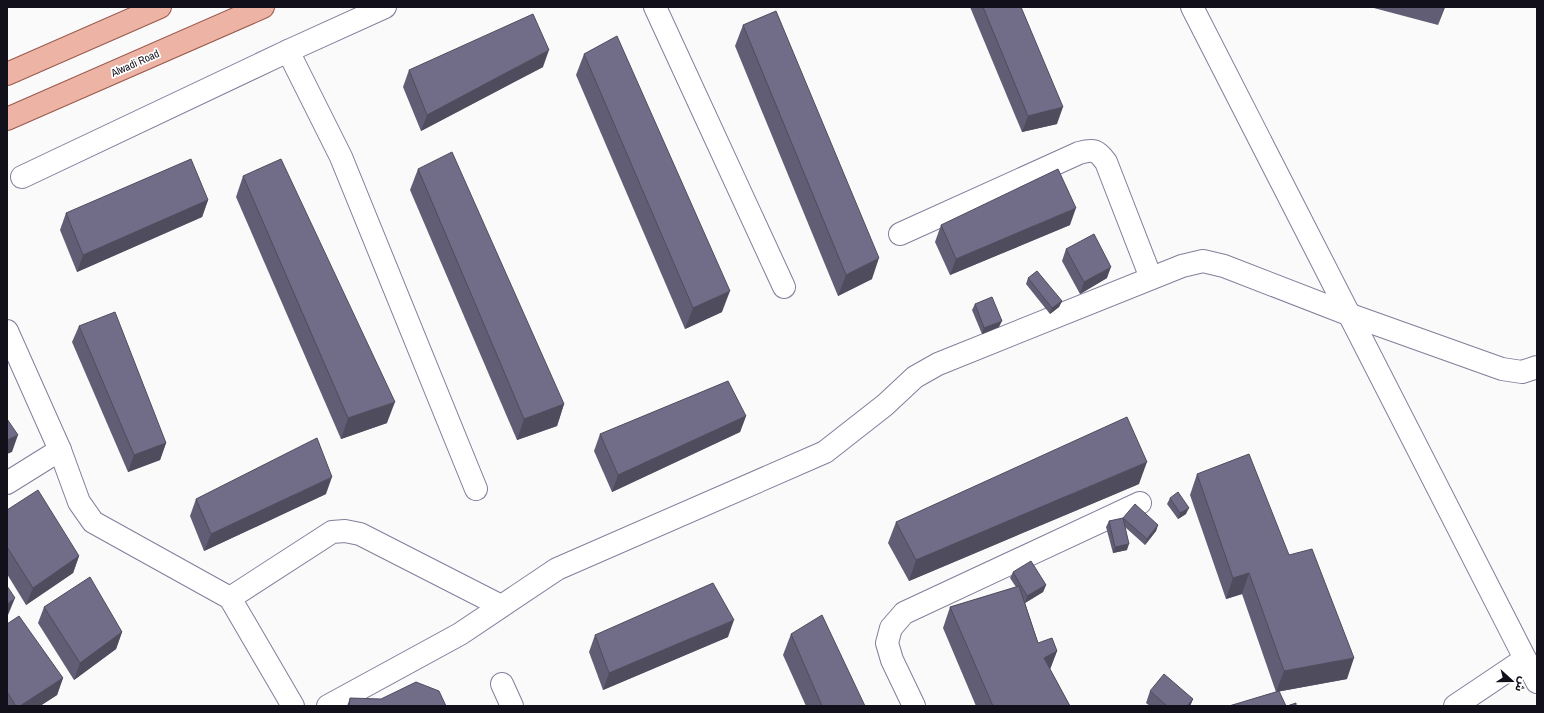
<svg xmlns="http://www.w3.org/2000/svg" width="1544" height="713" font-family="'Archivo Narrow','Noto Sans Arabic',sans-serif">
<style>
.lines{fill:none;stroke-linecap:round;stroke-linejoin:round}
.minor-casing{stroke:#837e9b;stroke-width:24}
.major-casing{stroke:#99594c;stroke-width:24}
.minor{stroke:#fff;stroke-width:22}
.major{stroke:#edb3a4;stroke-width:22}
.wall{fill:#615d74}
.shaded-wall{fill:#4f4c5e}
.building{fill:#716c87;stroke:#4f4c5e}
.labels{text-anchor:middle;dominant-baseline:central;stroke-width:3.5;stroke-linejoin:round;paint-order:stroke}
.street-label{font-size:11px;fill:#12101b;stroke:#fff}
</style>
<rect width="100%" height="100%" fill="#fafafa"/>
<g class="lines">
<defs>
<g id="minor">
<polyline points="655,7 784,287"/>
<polyline points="1192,7 1537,682"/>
<polyline points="288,51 341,157 476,489"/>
<polyline points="22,177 288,51 385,7"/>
<path d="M900,234l179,-81c15,-4 18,-3 27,9l45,116"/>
<polyline points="7,331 60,450 7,483"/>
<polyline points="60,450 79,502 93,522 230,598 293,706"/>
<polyline points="230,598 332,532 345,531 360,534 501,606"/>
<polyline points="502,684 512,706"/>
<polyline points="328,706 460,634 557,569 825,452 885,405 915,377 938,364 1182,266 1203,261 1224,266 1348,314 1502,369 1522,372 1537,367"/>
<polyline points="914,706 892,660 887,643 891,628 904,613 1140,503"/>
<polyline points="1455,706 1525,659"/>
</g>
<g id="major">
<polyline points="7,74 160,7"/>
<polyline points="7,119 263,7"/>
</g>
</defs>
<use href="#minor" class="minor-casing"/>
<use href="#major" class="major-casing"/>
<use href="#minor" class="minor"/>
<use href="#major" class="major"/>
</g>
<g class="wall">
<polygon points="970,7 1021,7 1057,124 1022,132"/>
<polygon points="1370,7 1445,7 1438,25"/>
<polygon points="743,25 872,279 838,296 735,46"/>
<polygon points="584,54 722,312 685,329 576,75"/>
<polygon points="543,67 421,131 403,87 409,70"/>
<polygon points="418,169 564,404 557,426 517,440 410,190"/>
<polygon points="243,176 387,423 341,439 236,197"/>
<polygon points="208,200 202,217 77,272 60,230 66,213"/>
<polygon points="941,225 1070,225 950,275 935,242"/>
<polygon points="1066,249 1107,278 1080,294 1062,261"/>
<polygon points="1028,278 1062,301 1059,307 1050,314 1026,284"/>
<polygon points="975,304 999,327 982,334 972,310"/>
<polygon points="79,326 166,443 160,460 128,472 72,342"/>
<polygon points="746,416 740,432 612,492 594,451 600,434"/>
<polygon points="1197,474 1289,555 1347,679 1276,692 1242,594 1226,599 1190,495"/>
<polygon points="1139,484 909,581 888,543 896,522"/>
<polygon points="326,494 204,551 190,516 196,499"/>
<polygon points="1170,498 1186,514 1178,519 1167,504"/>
<polygon points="7,510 79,556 73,573 26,605 7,574"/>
<polygon points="1123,518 1158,525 1156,531 1145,545 1125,527 1127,550 1113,553 1106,527 1109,521 1123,519"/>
<polygon points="1013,572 1046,585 1043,592 1025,603 1038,643 1057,651 1050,669 1070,706 976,706 943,628 950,607 1016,587 1010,578"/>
<polygon points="44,607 122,632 116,649 74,680 38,623"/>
<polygon points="7,624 63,678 57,695 40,706 7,706"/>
<polygon points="791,634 865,706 806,706 783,655"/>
<polygon points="595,635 728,637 603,690 589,652"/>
<polygon points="1150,691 1193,699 1190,706 1150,706 1146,703"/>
<polygon points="350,698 446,706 347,706"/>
</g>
<g class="shaded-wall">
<polygon points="1444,7 1445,7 1438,25"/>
<polygon points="549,50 543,67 421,131 427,115"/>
<polygon points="1063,107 1057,124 1022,132 1028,116"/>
<polygon points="208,200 202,217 77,272 83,255"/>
<polygon points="1076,208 1070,225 950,275 956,259"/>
<polygon points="879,258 872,279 838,296 846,275"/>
<polygon points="1111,267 1107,278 1080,294 1084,282"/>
<polygon points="730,291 722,312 685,329 693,308"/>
<polygon points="1062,301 1059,307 1050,314 1052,308"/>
<polygon points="1002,321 999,327 982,334 984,328"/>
<polygon points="395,402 387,423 341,439 348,418"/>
<polygon points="564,404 557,426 517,440 524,419"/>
<polygon points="746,416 740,432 612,492 618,475"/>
<polygon points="18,435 12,452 7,454 7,440"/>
<polygon points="166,443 160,460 128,472 134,455"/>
<polygon points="1147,462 1139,484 909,581 916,560"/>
<polygon points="332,477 326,494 204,551 211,534"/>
<polygon points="1189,508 1186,514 1178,519 1180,513"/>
<polygon points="1158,525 1156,531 1145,545 1147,539"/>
<polygon points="1129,544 1127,550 1113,553 1115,547"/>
<polygon points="79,556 73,573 26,605 33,588"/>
<polygon points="1249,573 1242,594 1226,599 1233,578"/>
<polygon points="1046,585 1043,592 1025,603 1027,596"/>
<polygon points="15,598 8,615 7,616 7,604"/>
<polygon points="734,620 728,637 603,690 609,673"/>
<polygon points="122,632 116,649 74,680 80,663"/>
<polygon points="1057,651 1049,672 1044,658"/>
<polygon points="1354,658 1347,679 1276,692 1284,671"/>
<polygon points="63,678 57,695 40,706 20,706"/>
<polygon points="1193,699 1190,706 1187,706"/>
</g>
<g class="building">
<polygon points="983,7 1021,7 1063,107 1028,116"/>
<polygon points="776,11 879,258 846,275 743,25"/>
<polygon points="533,14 549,50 427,115 409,70"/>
<polygon points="617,36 730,291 693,308 584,54"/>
<polygon points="452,152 564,404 524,419 418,169"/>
<polygon points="191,159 208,200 83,255 66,213"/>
<polygon points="281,159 395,402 348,418 243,176"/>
<polygon points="1058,169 1076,208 956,259 941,225"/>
<polygon points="1094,234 1111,267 1084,282 1066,249"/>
<polygon points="1037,271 1062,301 1052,308 1028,278"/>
<polygon points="992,297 1002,321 984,328 975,304"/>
<polygon points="115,312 166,443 134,455 79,326"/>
<polygon points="728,381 746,416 618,475 600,434"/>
<polygon points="1127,417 1147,462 916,560 896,522"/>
<polygon points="7,419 18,435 7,440"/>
<polygon points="317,438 332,477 211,534 196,499"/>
<polygon points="1249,454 1289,555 1312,549 1354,658 1284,671 1249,573 1233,578 1197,474"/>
<polygon points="38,490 79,556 33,588 7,547 7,510"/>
<polygon points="1178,492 1189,508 1180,513 1170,498"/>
<polygon points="1135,504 1158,525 1147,539 1123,518"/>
<polygon points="1123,518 1129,544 1115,547 1109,521"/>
<polygon points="1031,561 1046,585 1027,596 1013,572"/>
<polygon points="90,577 122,632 80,663 44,607"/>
<polygon points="713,583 734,620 609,673 595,635"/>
<polygon points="7,586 15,598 7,604"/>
<polygon points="1019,586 1038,643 1052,638 1057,651 1044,658 1070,706 993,706 950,607"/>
<polygon points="822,615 865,706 822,706 791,634"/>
<polygon points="19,616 63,678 20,706 16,706 7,692 7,624"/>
<polygon points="1164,674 1193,699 1187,706 1167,706 1150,691"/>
<polygon points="416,682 439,691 446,706 349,706 350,698 381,699"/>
<polygon points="1279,691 1286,706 1229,706"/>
<polygon points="1296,703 1296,706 1287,706"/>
</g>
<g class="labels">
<g class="street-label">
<text transform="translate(135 63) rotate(-24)">Alwadi Road</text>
</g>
</g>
<rect width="1544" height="713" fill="none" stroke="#12101b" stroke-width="16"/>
<g transform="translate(1512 681) rotate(111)" stroke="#ffffff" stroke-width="3" paint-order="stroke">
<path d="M0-3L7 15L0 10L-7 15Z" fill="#12101b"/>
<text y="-6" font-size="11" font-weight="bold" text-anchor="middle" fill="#12101b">ش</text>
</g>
</svg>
